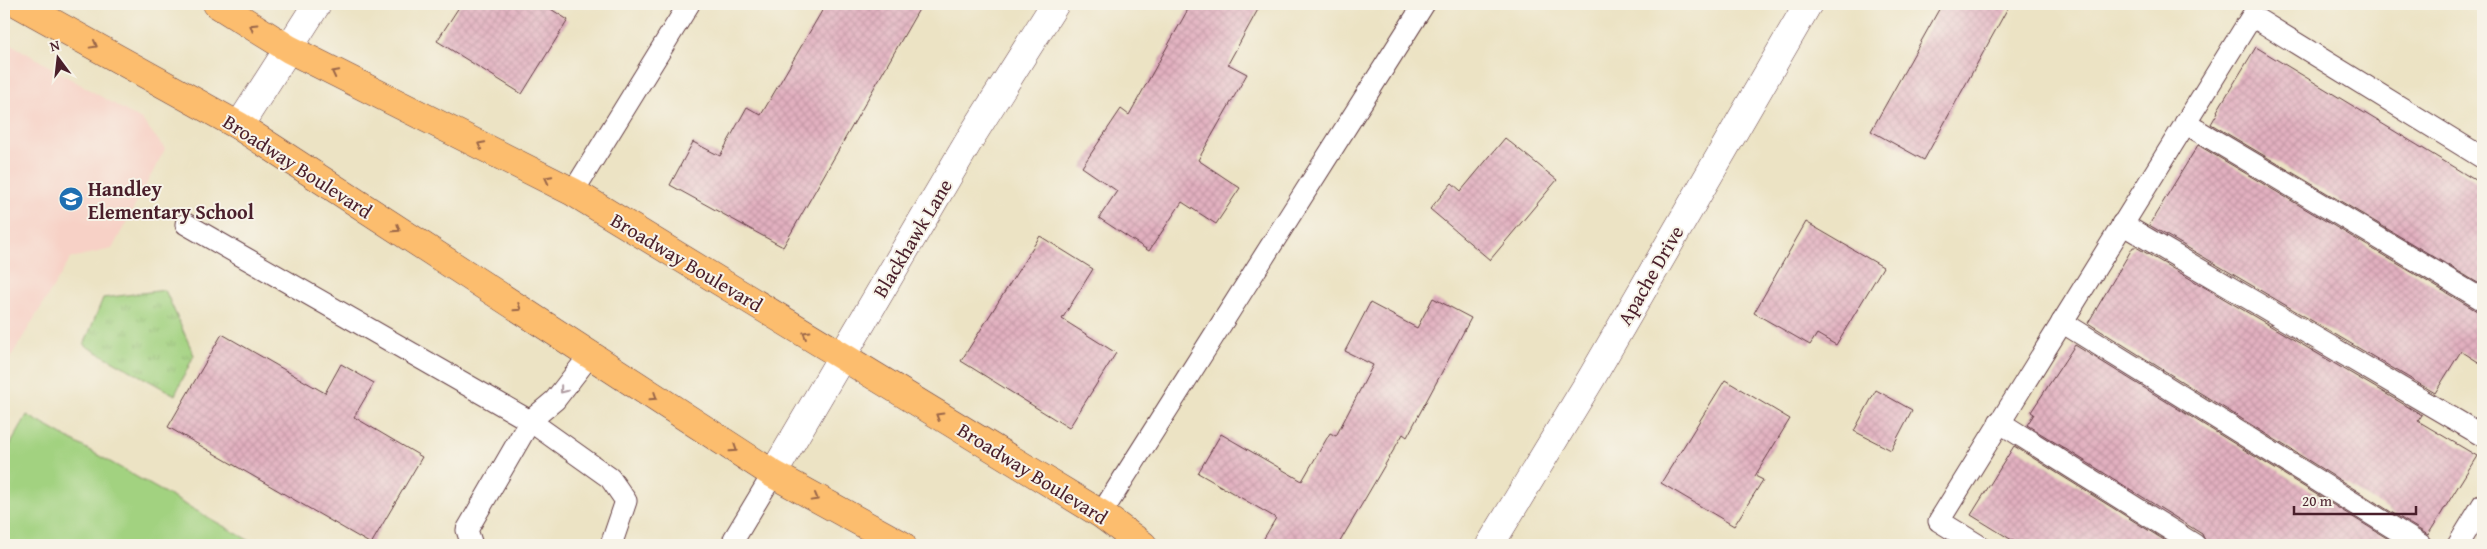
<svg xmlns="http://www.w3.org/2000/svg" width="2487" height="549" font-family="'Gentium Book Plus',serif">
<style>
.built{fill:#f7d1c6}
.grass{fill:url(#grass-tufts);stroke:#767856}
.pitch{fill:#a2d280;stroke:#767856}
.building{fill:url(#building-cross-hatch)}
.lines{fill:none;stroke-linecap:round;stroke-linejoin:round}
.service-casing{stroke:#623c42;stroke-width:23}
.minor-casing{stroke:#623c42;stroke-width:29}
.primary-casing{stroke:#623c42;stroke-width:29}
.service{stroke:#fff;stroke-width:21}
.minor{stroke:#fff;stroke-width:28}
.primary{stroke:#fcbd6e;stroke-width:28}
.oneway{stroke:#9a6649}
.oneway2{stroke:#ae9aa0}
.labels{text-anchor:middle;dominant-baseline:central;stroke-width:4;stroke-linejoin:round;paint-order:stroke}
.street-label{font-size:20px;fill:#4a1f2b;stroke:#f7f3e8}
.poi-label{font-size:20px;font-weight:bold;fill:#4a1f2b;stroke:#f7f3e8;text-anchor:start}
</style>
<defs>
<pattern id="grass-tufts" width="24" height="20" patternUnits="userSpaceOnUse" patternTransform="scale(1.25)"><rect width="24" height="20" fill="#a2d280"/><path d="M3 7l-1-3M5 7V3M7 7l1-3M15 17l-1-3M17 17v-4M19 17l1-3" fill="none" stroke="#8db46f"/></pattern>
<pattern id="building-cross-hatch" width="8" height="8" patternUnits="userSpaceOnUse" patternTransform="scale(1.25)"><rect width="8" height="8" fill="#e2b0c0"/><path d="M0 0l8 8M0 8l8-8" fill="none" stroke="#c397a5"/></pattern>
</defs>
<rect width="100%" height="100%" fill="#f7f3e8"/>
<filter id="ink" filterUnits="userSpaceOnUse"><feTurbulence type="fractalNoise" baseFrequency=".02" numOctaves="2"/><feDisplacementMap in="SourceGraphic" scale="10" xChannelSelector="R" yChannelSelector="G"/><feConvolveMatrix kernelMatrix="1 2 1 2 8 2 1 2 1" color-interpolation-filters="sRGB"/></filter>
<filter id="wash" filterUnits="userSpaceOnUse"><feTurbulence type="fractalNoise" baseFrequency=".0096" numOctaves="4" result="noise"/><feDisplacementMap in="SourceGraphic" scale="20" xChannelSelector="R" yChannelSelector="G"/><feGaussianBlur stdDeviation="1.12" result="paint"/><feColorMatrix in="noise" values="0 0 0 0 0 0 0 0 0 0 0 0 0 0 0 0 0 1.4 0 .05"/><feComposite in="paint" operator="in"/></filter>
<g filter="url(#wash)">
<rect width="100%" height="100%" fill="#ece3c4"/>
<polygon class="built" points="4,40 143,121 165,149 112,249 71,258 4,368"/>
<polygon class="grass" points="165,290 194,355 175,395 84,345 103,298"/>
<polygon class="pitch" points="27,415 257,545 4,545 4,456"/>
<g id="blocks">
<g class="building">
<polygon points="461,4 543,4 568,20 522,94 437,41"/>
<polygon points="826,4 922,4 783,247 670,185 693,142 720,156 747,107 761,115"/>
<polygon points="1191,4 1261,4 1228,64 1247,74 1198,160 1240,188 1216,224 1182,202 1149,251 1099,218 1117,191 1082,167 1121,109 1129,115"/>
<polygon points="1942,4 2010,4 1924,160 1871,131"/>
<polygon points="2256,47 2483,185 2483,286 2211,124 2218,112 2217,111"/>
<polygon points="1505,138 1557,180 1490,260 1430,209 1452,183 1461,191"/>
<polygon points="2198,145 2477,311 2483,312 2483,365 2461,351 2435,393 2149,225"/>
<polygon points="1806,222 1883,267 1836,345 1817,334 1810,345 1754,313"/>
<polygon points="1040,236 1093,269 1062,319 1116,353 1069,428 961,361"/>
<polygon points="2133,247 2136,247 2422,415 2418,421 2477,456 2428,535 2088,323"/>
<polygon points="1433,298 1471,318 1407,437 1403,434 1338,545 1260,545 1276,518 1198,473 1221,434 1302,481 1330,433 1336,436 1373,365 1345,351 1370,303 1417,328"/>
<polygon points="222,334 325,393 341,364 374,383 354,417 422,457 371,544 168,427"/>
<polygon points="2075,345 2398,545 2207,545 2202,534 2027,425 2034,414 2031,412"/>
<polygon points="1725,380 1790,419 1755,476 1763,480 1734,526 1661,483"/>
<polygon points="1876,390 1912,410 1891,450 1854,431"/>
<polygon points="2014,446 2172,545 2020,545 1971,515"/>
</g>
</g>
</g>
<g filter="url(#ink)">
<use href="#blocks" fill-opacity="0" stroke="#623c42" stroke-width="1"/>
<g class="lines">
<defs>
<g id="service">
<polyline points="2185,123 2483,300"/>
<polyline points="573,192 689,4"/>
<polyline points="186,224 530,421 610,478 626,501 611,545"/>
<polyline points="2122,224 2483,436"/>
<polyline points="2062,322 2421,545"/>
<polyline points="1999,422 2195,545"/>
<polyline points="1101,514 1424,4"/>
<polyline points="472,545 467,530 530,421 555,400 590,355"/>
<polyline points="736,545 734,539 773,474"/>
<polyline points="1978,545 1939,521 2252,16 2483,158"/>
<polyline points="2458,545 2483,504"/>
</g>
<g id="minor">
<polyline points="239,126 317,4"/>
<polyline points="773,474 973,134 1055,4"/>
<polyline points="1490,545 1592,377 1808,4"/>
</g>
<g id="primary">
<polyline points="19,4 239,126 773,474 902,545"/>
<polyline points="217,4 289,49 573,192 1101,514 1143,545"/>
</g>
</defs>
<use href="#service" class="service-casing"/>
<use href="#minor" class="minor-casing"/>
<use href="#primary" class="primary-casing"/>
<use href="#service" class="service"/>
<use href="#minor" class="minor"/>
<use href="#primary" class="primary"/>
</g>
<defs><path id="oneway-chevron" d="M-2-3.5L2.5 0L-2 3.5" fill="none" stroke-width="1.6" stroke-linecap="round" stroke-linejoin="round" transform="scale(1.25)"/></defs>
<g class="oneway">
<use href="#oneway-chevron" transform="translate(253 27) rotate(-148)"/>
<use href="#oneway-chevron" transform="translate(94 45) rotate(29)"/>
<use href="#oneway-chevron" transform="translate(335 73) rotate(-153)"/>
<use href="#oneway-chevron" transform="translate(481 145) rotate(-153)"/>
<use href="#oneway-chevron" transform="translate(548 179) rotate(-153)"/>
<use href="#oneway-chevron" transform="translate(397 229) rotate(33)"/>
<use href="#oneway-chevron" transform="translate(518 308) rotate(33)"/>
<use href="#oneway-chevron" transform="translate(806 334) rotate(-149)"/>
<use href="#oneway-chevron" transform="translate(654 397) rotate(33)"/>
<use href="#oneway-chevron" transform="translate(939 416) rotate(-149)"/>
<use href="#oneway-chevron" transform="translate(734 449) rotate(33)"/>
<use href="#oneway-chevron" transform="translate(815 498) rotate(29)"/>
</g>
<use class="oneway2" href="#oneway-chevron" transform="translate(563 390) rotate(129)"/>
</g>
<defs>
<symbol id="school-disc" viewBox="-11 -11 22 22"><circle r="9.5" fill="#1f6fb2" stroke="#f7f3e8"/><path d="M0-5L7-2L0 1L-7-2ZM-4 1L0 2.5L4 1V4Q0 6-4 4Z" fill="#fff"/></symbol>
</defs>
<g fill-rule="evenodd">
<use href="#school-disc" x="57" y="185" width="28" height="28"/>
</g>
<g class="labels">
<g class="street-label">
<text transform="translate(298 166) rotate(33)">Broadway Boulevard</text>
<text transform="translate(912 238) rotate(-59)">Blackhawk Lane</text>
<text transform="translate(687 262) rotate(31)">Broadway Boulevard</text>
<text transform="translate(1650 275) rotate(-60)">Apache Drive</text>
<text transform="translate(1033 473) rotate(32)">Broadway Boulevard</text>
</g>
<g class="poi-label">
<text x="88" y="188">Handley<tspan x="88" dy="23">Elementary School</tspan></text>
</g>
</g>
<rect width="2487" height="549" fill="none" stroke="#f7f3e8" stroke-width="20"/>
<g transform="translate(58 58) rotate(345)" stroke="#f7f3e8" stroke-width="4" paint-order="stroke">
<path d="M0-4L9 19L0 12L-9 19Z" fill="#4a1f2b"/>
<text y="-8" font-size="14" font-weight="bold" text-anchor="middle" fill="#4a1f2b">N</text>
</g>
<path d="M2294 506v8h122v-8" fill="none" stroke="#4a1f2b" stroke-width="2.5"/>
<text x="2302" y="506" font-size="15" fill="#4a1f2b" stroke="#f7f3e8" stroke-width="4" paint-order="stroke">20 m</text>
</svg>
